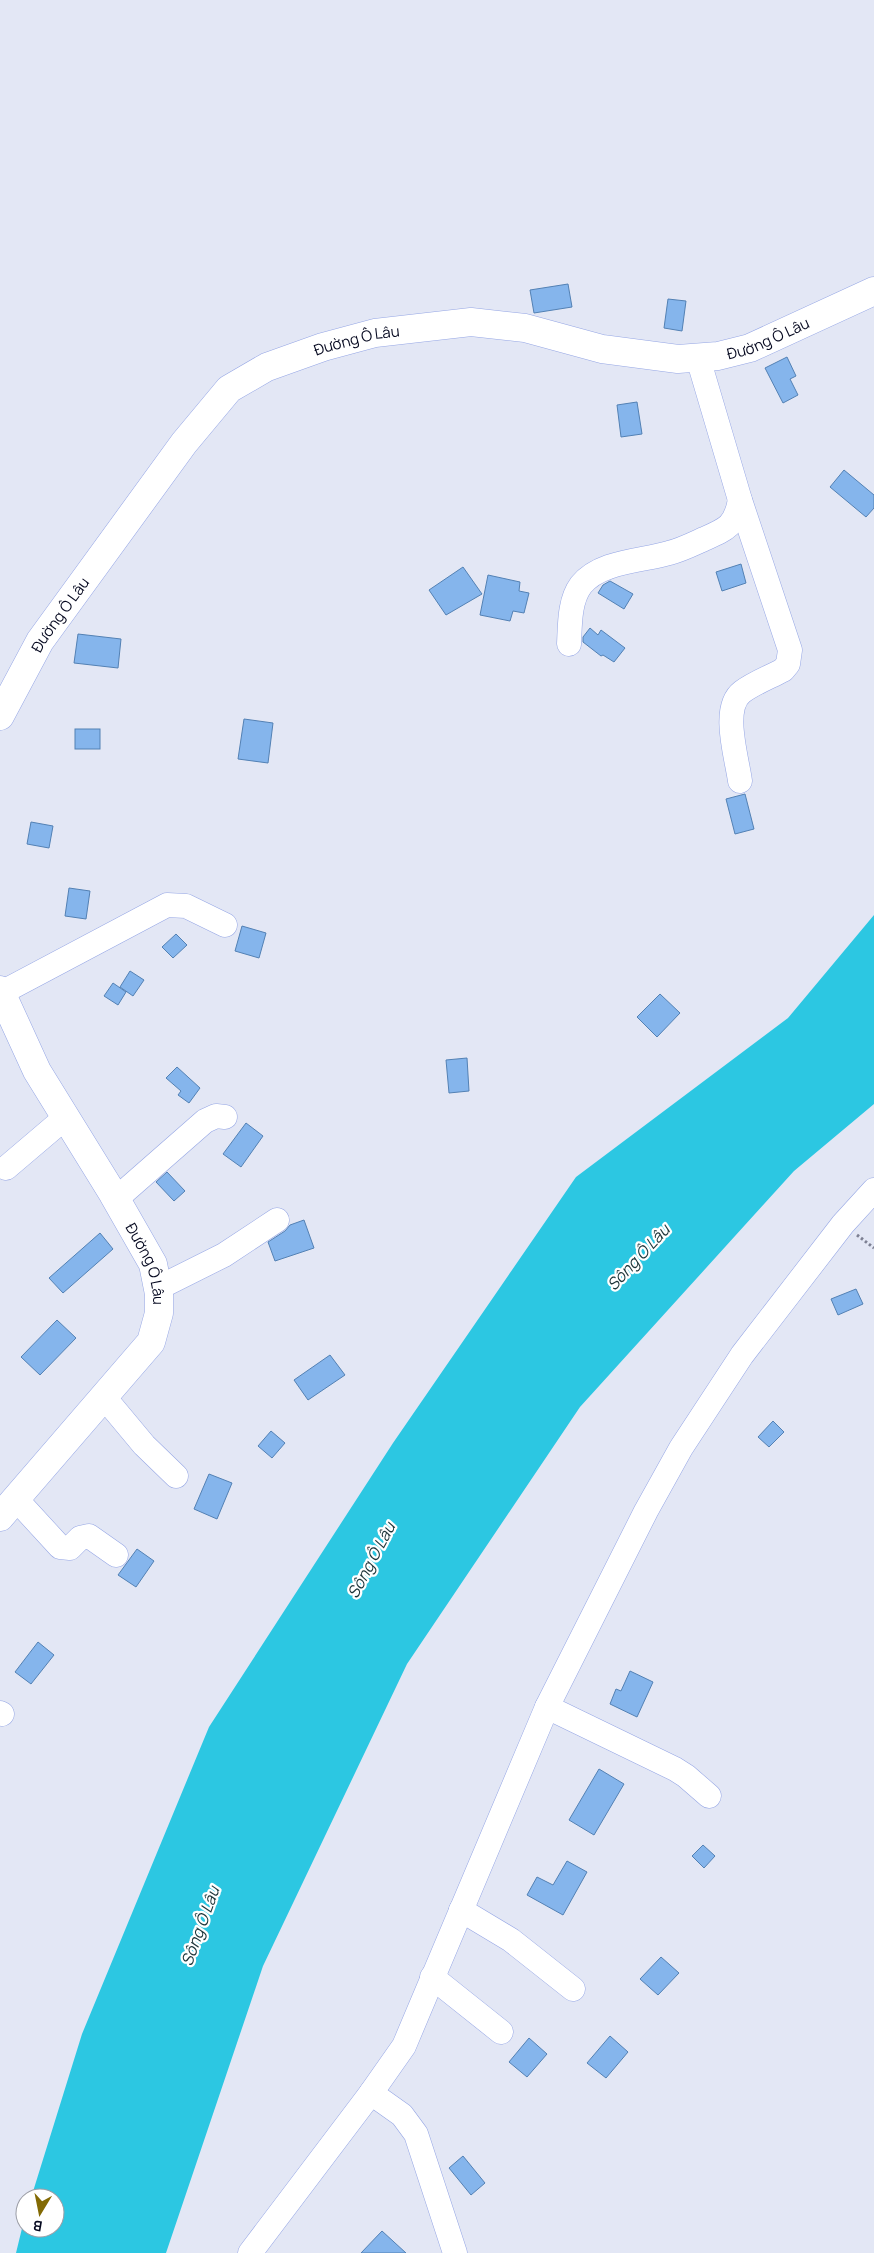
<svg xmlns="http://www.w3.org/2000/svg" width="874" height="2253" font-family="Manrope,sans-serif">
<style>
.water{fill:#2cc7e2}
.building{fill:#85b5ec;stroke:#5381b4}
.lines{fill:none;stroke-linecap:round;stroke-linejoin:round}
.minor-casing{stroke:#95a6e5;stroke-width:25}
.major-casing{stroke:#95a6e5;stroke-width:29}
.path{stroke:#7d8093;stroke-width:3;stroke-dasharray:2.5 2.5;stroke-linecap:butt}
.minor{stroke:#fff;stroke-width:24}
.major{stroke:#fff;stroke-width:28}
.labels{text-anchor:middle;dominant-baseline:central;stroke-width:4.5;stroke-linejoin:round;paint-order:stroke}
.street-label{font-size:15px;fill:#060920;stroke:#fff}
.water-label{font-size:16px;font-style:italic;fill:#1c3439;stroke:#fff}
</style>
<rect width="100%" height="100%" fill="#e3e7f5"/>
<polygon class="water" points="874,915 874,1104 794,1171 580,1407 407,1664 263,1966 166,2253 16,2253 25,2216 25,2228 55,2228 55,2198 31,2198 82,2034 209,1727 393,1443 576,1177 788,1018"/>
<g class="building">
<polygon points="568,284 572,307 534,313 530,290"/>
<polygon points="668,299 686,301 682,331 664,328"/>
<polygon points="787,357 796,376 790,379 798,395 783,403 765,368"/>
<polygon points="637,402 642,434 621,437 617,405"/>
<polygon points="844,470 874,495 874,508 866,517 830,487"/>
<polygon points="741,564 746,583 722,591 716,572"/>
<polygon points="463,567 482,594 446,615 429,590"/>
<polygon points="488,575 520,582 519,591 529,593 524,613 513,611 510,621 480,615"/>
<polygon points="610,581 633,594 624,609 598,593 603,585"/>
<polygon points="590,628 598,635 601,630 625,648 614,662 603,655 601,656 583,642 583,637"/>
<polygon points="78,634 121,639 118,668 74,663"/>
<polygon points="244,719 273,723 268,763 238,759"/>
<rect x="75" y="729" width="25" height="20"/>
<polygon points="745,794 754,829 735,834 726,799"/>
<polygon points="31,822 53,826 49,848 27,844"/>
<polygon points="69,888 90,891 86,919 65,916"/>
<polygon points="242,926 266,933 259,958 235,951"/>
<polygon points="176,934 187,945 173,958 162,947"/>
<polygon points="130,971 144,980 133,996 120,987"/>
<polygon points="113,983 126,992 118,1005 104,996"/>
<polygon points="660,994 680,1013 657,1037 637,1017"/>
<polygon points="467,1058 469,1091 449,1093 446,1060"/>
<polygon points="177,1067 200,1088 189,1103 178,1095 181,1091 166,1078"/>
<polygon points="246,1123 263,1136 241,1167 223,1154"/>
<polygon points="167,1172 185,1191 174,1201 156,1182"/>
<polygon points="304,1220 314,1248 275,1261 268,1242 285,1231 290,1225"/>
<polygon points="100,1233 113,1249 63,1293 49,1278"/>
<polygon points="856,1289 863,1304 838,1315 831,1299"/>
<polygon points="57,1320 76,1338 40,1375 21,1357"/>
<polygon points="330,1355 345,1375 308,1400 294,1380"/>
<polygon points="773,1421 784,1432 769,1447 758,1437"/>
<polygon points="271,1431 285,1443 272,1458 258,1446"/>
<polygon points="209,1474 232,1483 217,1519 194,1509"/>
<polygon points="137,1549 154,1561 136,1587 118,1575"/>
<polygon points="38,1642 54,1655 31,1684 15,1672"/>
<polygon points="630,1671 653,1682 637,1717 610,1704 616,1689 621,1691"/>
<polygon points="599,1769 624,1784 594,1835 569,1820"/>
<polygon points="703,1845 715,1856 704,1868 692,1856"/>
<polygon points="567,1861 587,1872 563,1915 527,1895 537,1877 553,1885"/>
<polygon points="661,1957 679,1973 658,1995 640,1979"/>
<polygon points="610,2036 628,2052 606,2078 587,2063"/>
<polygon points="529,2038 547,2054 527,2077 509,2062"/>
<polygon points="463,2156 485,2183 471,2195 449,2168"/>
<polygon points="382,2231 406,2253 361,2253"/>
</g>
<g class="lines">
<defs>
<g id="minor">
<path d="M698,358l42,142 50,150 -2,14 -5,6c-13,7 -29,13 -41,22 -21,16 -5,66 -2,89"/>
<path d="M569,644c1,-18 0,-43 12,-59 19,-24 61,-24 88,-32 12,-3 24,-9 35,-14 23,-10 31,-13 36,-39"/>
<polyline points="1,993 167,905 186,906 225,925"/>
<polyline points="6,1168 66,1117"/>
<polyline points="116,1199 205,1121 216,1116 225,1117"/>
<polyline points="158,1288 224,1255 277,1220"/>
<polyline points="104,1397 144,1445 176,1476"/>
<polyline points="16,1499 60,1547 70,1548 80,1538 89,1536 116,1555"/>
<polyline points="547,1707 675,1769 686,1776 709,1796"/>
<polyline points="0,1713 2,1714"/>
<polyline points="461,1910 511,1940 573,1989"/>
<polyline points="432,1977 501,2032"/>
<polyline points="371,2093 402,2115 416,2134 455,2253"/>
<polyline points="250,2253 371,2093 404,2046 547,1707 646,1511 681,1448 742,1355 843,1224 874,1190"/>
</g>
<g id="major">
<path id="s1" d="M0,716l40,-75 144,-198 45,-54 38,-22 56,-20 52,-14 96,-11 54,6 77,21 76,10 40,-3 32,-8 124,-57"/>
<path id="s2" d="M0,990l37,81 76,123 40,70 6,30v19l-8,29 -151,175"/>
</g>
</defs>
<use href="#minor" class="minor-casing"/>
<use href="#major" class="major-casing"/>
<polyline class="path" points="857,1235 874,1248"/>
<use href="#minor" class="minor"/>
<use href="#major" class="major"/>
</g>
<g class="labels">
<g class="street-label">
<text stroke="none"><textPath href="#s1" startOffset="958">Đường Ô Lâu</textPath></text>
<text stroke="none"><textPath href="#s1" startOffset="538">Đường Ô Lâu</textPath></text>
<text stroke="none"><textPath href="#s1" startOffset="118">Đường Ô Lâu</textPath></text>
<text stroke="none"><textPath href="#s2" startOffset="312">Đường Ô Lâu</textPath></text>
</g>
<g class="water-label">
<text transform="translate(638 1257) rotate(-47)">Sông Ô Lâu</text>
<text transform="translate(371 1560) rotate(-62)">Sông Ô Lâu</text>
<text transform="translate(200 1926) rotate(-70)">Sông Ô Lâu</text>
</g>
</g>
<g transform="translate(40 2213) rotate(190)"><circle r="24" fill="#ffffff" stroke="#9b9da6"/>
<path d="M0-4L9 19L0 12L-9 19Z" fill="#836a04"/>
<text y="-8" font-size="14" font-weight="bold" text-anchor="middle" fill="#060920">B</text>
</g>
</svg>
